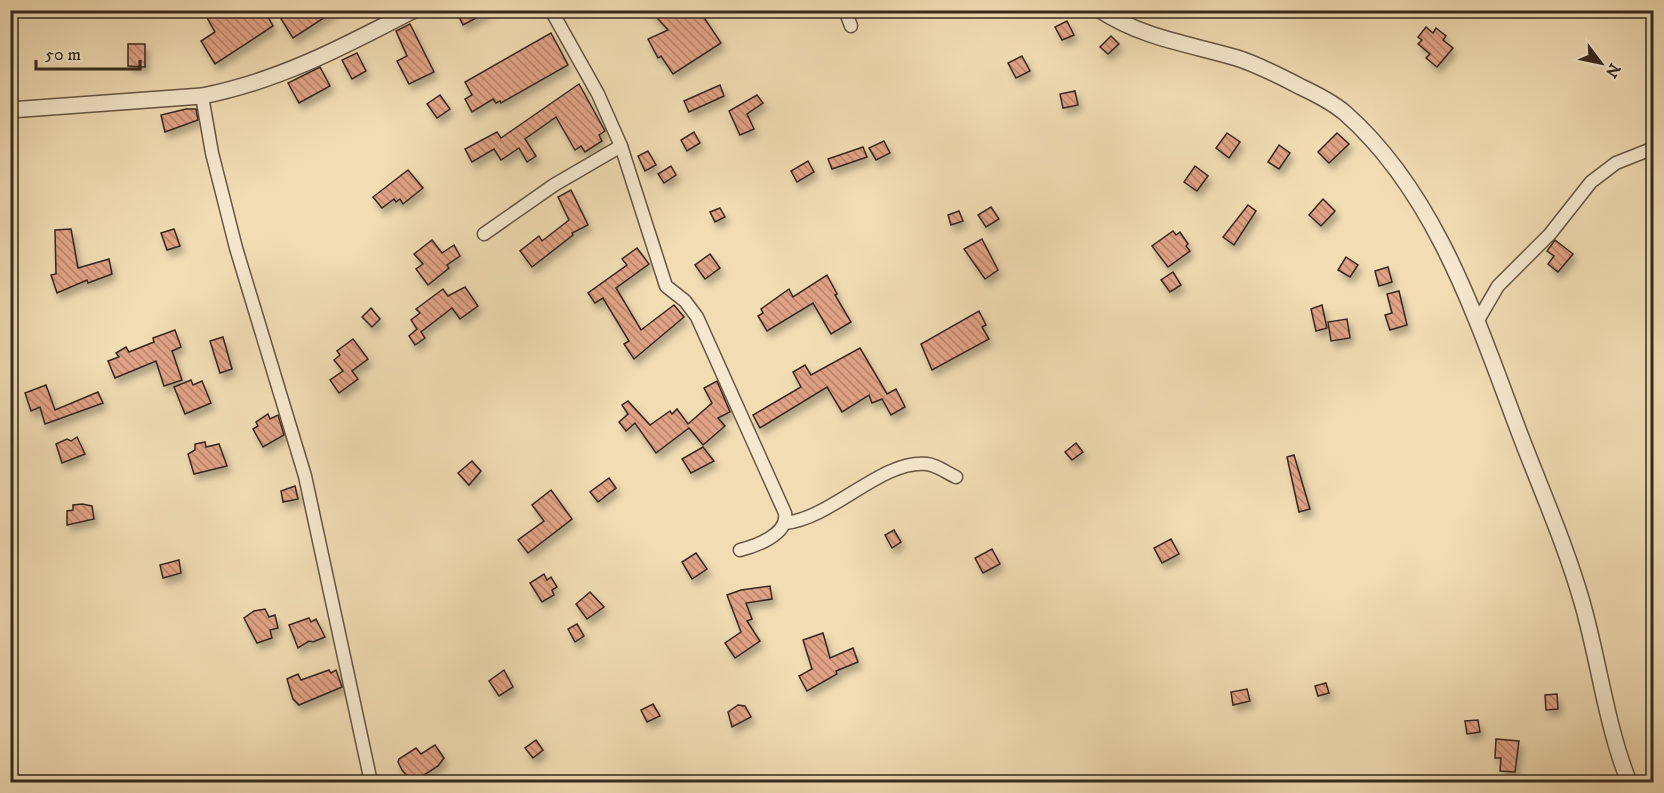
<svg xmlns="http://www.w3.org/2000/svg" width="1664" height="793" font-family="'IM FELL DW Pica',serif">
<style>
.building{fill:url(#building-back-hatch);stroke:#36281e;stroke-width:1.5;filter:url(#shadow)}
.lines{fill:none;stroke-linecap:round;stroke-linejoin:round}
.minor-casing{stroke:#655544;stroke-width:15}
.tertiary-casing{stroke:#655544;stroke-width:18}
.minor{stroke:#f6e8ce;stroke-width:12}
.tertiary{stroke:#f6e8ce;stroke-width:15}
</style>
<defs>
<pattern id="building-back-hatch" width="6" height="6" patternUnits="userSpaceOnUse" patternTransform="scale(1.5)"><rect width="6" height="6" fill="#e0a286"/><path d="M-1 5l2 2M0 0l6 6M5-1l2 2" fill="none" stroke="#b6846d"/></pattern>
<filter id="shadow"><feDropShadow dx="3.5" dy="6" stdDeviation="3" flood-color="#0004"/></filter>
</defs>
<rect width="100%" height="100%" fill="#f1dcb4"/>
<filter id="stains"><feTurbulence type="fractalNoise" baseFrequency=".00333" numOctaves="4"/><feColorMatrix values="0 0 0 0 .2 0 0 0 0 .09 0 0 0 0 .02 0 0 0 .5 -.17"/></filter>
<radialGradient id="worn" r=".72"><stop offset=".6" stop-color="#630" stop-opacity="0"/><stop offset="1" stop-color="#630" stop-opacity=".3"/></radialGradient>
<g class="building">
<polygon points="217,10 264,10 273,26 215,64 201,41 215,32 206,16"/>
<polygon points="294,10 336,10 293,38 281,19"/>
<polygon points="456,10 491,10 463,25"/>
<polygon points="650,10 699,10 721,43 673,74 661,56 658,58 648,39 668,30"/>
<polygon points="1067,21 1074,35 1062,40 1055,27"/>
<polygon points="410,24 434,72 409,84 397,61 407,56 396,31"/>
<polygon points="1426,27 1433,33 1436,28 1446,36 1443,40 1453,48 1437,67 1426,58 1430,54 1418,44 1422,40 1418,37"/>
<polygon points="551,33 568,65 501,103 500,101 496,103 493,99 472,112 465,99 472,95 465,82"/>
<polygon points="1111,36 1119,44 1108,54 1100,47"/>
<polygon points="128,44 145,44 145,67 128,66"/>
<polygon points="357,53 366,71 352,79 342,60"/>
<polygon points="1022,56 1030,71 1016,78 1008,63"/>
<polygon points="320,67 330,86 299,103 288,83"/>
<polygon points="579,84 605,131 599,135 602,141 585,152 581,146 575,150 556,117 525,139 536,156 527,162 519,148 501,160 494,149 472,162 465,149 497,132 501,138"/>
<polygon points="720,85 724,96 689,112 684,101"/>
<polygon points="1075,91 1078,105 1063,108 1060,94"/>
<polygon points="440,95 450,109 437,118 427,104"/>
<polygon points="757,95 763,103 747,114 754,129 740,135 729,111"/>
<polygon points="186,109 196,109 198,120 165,132 161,115"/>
<polygon points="694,132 700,143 687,151 681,140"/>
<polygon points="1227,133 1240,142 1229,158 1216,148"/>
<polygon points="1337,133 1349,144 1329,163 1318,152"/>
<polygon points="884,141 890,153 876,160 869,148"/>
<polygon points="1279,145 1290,153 1279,169 1268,162"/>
<polygon points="863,147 867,157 832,169 828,159"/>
<polygon points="648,151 656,165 645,171 638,156"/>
<polygon points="808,161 814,172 797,182 791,171"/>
<polygon points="671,166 676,175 664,183 658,174"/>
<polygon points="1195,166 1208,176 1197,191 1184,182"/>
<polygon points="408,170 423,188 403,204 400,199 396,202 394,199 382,208 373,197"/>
<polygon points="571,190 588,225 572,233 573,235 532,267 520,251 539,236 542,241 569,220 558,197"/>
<polygon points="1323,199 1335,211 1321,226 1309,215"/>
<polygon points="1248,205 1256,211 1234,245 1223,237"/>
<polygon points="991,207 999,219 986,227 978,215"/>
<polygon points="720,208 725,217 715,222 710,212"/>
<polygon points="959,211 963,221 951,225 948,215"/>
<polygon points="71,229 78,268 109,259 112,274 88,283 87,280 57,293 51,275 56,274 55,230"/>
<polygon points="174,229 180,246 167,250 161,233"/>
<polygon points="1173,231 1176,235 1180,232 1188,244 1186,246 1190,251 1168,267 1152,246"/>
<polygon points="982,239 998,270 985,279 964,249"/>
<polygon points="432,240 442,253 454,245 460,256 447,265 449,268 428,285 416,269 423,264 414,254"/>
<polygon points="1555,240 1573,254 1558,272 1548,264 1554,256 1547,251"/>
<polygon points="637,248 649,264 616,288 641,330 674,305 684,317 634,359 624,344 629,341 603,298 595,303 588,293 627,265 622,259"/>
<polygon points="710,254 720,268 705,279 695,265"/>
<polygon points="1346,257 1358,265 1350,277 1338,270"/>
<polygon points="1388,267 1392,282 1379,286 1375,271"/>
<polygon points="1173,272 1181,285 1170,292 1161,280"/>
<polygon points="827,275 837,294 835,295 851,322 831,334 813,303 767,331 758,316 763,313 761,309 789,289 793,297"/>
<polygon points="465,287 478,306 460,319 452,308 421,332 425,338 415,345 409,336 417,329 411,320 420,313 416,309 443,289 448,296"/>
<polygon points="1399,291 1407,325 1390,330 1385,315 1392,313 1387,294"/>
<polygon points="1322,305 1327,328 1316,331 1311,309"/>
<polygon points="371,308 380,319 372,327 362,317"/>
<polygon points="979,311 986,325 982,327 989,339 932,370 921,344"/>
<polygon points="1347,319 1350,338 1331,341 1328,322"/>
<polygon points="175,330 181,347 172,351 182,380 164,386 156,361 115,378 108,361 119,357 116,353 126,347 129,352 154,342 153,338"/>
<polygon points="223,337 232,369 220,373 210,341"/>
<polygon points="353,339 368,359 352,371 358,379 339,393 330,380 343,371 334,360 340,355 337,351"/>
<polygon points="860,348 887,394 896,389 905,407 891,415 882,399 872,403 869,395 842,412 827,387 760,428 753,415 801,387 793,372 805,365 811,375"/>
<polygon points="191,380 193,385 202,381 211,403 185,414 174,387"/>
<polygon points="717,381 730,412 718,418 725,426 703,445 689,428 656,453 635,423 626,431 619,422 628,414 622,405 628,401 650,425 670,411 672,414 677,409 688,424 712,403 704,388"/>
<polygon points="46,385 55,410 98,392 103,403 45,424 40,407 31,411 25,393"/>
<polygon points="268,414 270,419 278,415 284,435 263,447 253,429 258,426 256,422"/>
<polygon points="77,437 85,454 62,463 56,444 67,439 71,441"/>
<polygon points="205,442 206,447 219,444 227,466 194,474 188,454 195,450 195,444"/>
<polygon points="1076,443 1083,452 1072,460 1065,452"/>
<polygon points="703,447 714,461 691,473 682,459"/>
<polygon points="1294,455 1310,509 1299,512 1287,457"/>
<polygon points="472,461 481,471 469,485 458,473"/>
<polygon points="609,478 616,488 598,502 590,492"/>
<polygon points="295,486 298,499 283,502 281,491"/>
<polygon points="551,490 572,519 528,553 518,540 544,521 532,505"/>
<polygon points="82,504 92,506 94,519 67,525 67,511 73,510 73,505"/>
<polygon points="894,530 901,542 892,548 885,535"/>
<polygon points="1171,539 1179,554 1162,563 1154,548"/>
<polygon points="992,549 1000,564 983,573 975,558"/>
<polygon points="696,553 707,569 692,579 682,562"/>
<polygon points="179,560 181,573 163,578 160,565"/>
<polygon points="544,574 547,580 551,577 557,587 552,590 554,595 542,602 530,583"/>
<polygon points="770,586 772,599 746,603 752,619 747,621 760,641 735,658 725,643 741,632 727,595 741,590"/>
<polygon points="590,592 604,607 587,619 576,604"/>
<polygon points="265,609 269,617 275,615 278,628 270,630 272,638 257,643 244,618 254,611"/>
<polygon points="309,618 311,622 316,619 325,637 313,642 309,641 298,648 289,625"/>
<polygon points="577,624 584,636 575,642 568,629"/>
<polygon points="823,633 830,658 853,648 858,662 836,671 837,674 807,691 799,676 812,669 803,640"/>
<polygon points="329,670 331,673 336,670 342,687 299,705 293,699 287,679 298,674 301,680"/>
<polygon points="504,670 513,687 499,696 489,681"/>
<polygon points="1326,683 1329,693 1318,696 1315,686"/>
<polygon points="1247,689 1250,701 1233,705 1231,692"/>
<polygon points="1557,694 1558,709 1546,710 1545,695"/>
<polygon points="653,704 660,716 647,722 641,710"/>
<polygon points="738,705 745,706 751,717 732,727 728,712"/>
<polygon points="1478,720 1480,732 1467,734 1465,721"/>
<polygon points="1496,739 1519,741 1515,772 1500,771 1501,758 1495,758"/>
<polygon points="536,740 543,750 533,758 525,748"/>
<polygon points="435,745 444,758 438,766 413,782 402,770 398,762 399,759 416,748 421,754"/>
</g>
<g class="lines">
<defs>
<g id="minor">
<path d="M551,10l47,84 23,52 45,140 19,15 12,16 88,196c4,21 -29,33 -45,37"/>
<polyline points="845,10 851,26"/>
<polyline points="202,96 212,153 236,248 305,476 371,782"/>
<polyline points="484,234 554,185 621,146"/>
<polyline points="1477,322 1498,286 1550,234 1591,182 1616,163 1654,148"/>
<path d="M785,523c48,-5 97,-64 142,-59 10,1 20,9 29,13"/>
</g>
<g id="tertiary">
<path d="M1100,10c42,28 90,34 137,48 22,7 43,18 64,29 15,7 31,15 44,26 93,82 133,211 176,324 21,55 45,109 61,165 17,59 24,123 47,180"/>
<path d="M10,110l192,-14c77,-15 143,-50 212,-86"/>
</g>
</defs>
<use href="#minor" class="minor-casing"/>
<use href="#tertiary" class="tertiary-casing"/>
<use href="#minor" class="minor"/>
<use href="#tertiary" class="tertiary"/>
</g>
<rect width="1664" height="793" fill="none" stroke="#f1dcb4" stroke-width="36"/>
<rect x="12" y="12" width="1640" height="769" fill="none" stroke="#36281e" stroke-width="3"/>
<rect x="18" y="18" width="1628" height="757" fill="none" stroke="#36281e" stroke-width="1.5"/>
<g transform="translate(1601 63) rotate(122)" stroke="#f6e8ce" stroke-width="4.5" paint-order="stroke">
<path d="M0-4.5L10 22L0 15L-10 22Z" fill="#36281e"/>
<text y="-9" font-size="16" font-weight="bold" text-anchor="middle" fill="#36281e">N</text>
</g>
<path d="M36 60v9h104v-9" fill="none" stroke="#36281e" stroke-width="3"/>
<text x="45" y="60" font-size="18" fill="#36281e" stroke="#f6e8ce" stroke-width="4.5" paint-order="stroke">50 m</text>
<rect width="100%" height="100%" filter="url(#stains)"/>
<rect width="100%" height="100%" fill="url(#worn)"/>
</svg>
